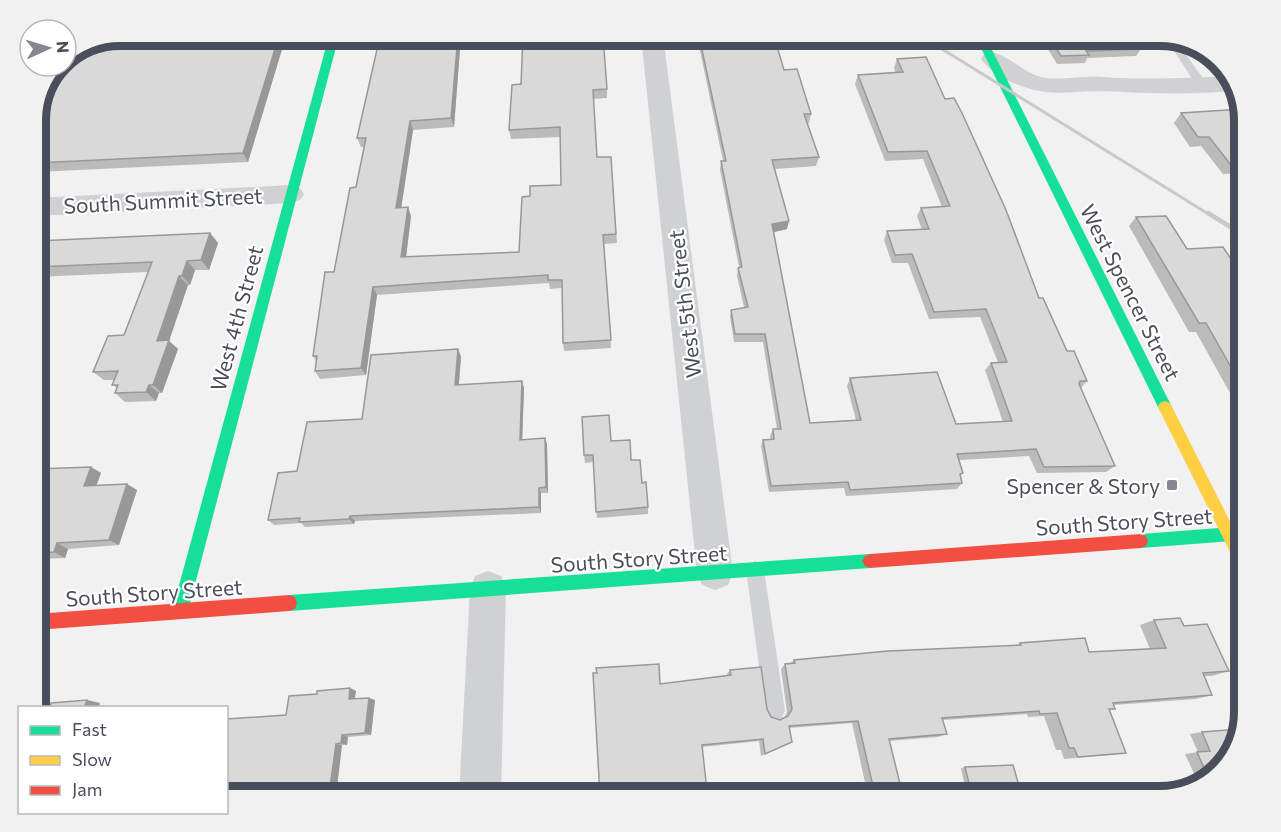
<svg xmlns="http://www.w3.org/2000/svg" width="1281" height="832" font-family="Commissioner,sans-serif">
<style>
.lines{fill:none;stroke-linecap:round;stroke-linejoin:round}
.lane{fill:#d0d1d3;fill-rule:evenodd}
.street{fill:#d0d1d3;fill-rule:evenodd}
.fast{fill:#16e098;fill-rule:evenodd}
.slow{fill:#ffcf43;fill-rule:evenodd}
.jam{fill:#f24e42;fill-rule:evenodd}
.rail-far1{stroke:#c9c9cc;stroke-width:3}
.rail{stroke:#c9c9cc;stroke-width:4.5}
.wall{fill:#bbb}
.shaded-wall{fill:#989899}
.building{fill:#d9d9da;stroke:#989899;stroke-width:1.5}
.poi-dot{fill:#848790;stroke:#fff;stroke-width:2}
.labels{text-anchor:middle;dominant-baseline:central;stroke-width:4.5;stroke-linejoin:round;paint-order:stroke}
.street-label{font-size:21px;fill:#4a4e5b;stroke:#fff}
.poi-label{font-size:21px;fill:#4a4e5b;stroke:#fff;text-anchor:end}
.rim{fill:none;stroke:#4a4e5b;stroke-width:8}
</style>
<rect width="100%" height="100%" fill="#f1f1f1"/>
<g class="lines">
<g class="lane">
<polygon points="1165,37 1176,41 1208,85 1206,88 1198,88"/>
<polygon points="755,561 762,564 764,570 785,711 782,718 775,721 768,718 765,711 746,570 748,564"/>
</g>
<g class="street">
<polygon points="641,36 663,36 733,573 728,585 715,590 702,585 697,573"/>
<path d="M992,52c20,5 33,23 54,26 18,2 37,-2 56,-1 43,3 86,1 130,-1l5,14c-45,6 -92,3 -137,1 -18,0 -38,3 -55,1 -22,-3 -52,-15 -64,-33l3,-5z"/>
<polygon points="291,185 300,188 304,194 300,200 291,203 36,216 36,198"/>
<polygon points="488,571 501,576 506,589 501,796 459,796 470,589 475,576"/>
</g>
<g class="fast">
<polygon points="329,36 339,36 188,611 186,617 180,619 174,617 172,611"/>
<polygon points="975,36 985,36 1170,403 1172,407 1170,411 1160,411"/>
<polygon points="1245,526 1245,540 1141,548 1136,546 1134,541 1136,536 1141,534"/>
<polygon points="870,554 875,556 878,561 875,566 870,568 289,611 283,609 281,603 283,597 289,595"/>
</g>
<polygon class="slow" points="1165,401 1170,403 1245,551 1245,574 1240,572 1158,407 1160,403"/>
<g class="jam">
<polygon points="1141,534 1146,536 1148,541 1146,546 1141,548 870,568 865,566 862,561 865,556 870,554"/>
<polygon points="289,595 295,597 297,603 295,609 289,611 36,630 36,614"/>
</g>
<polyline class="rail-far1" points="921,36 1210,215"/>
<polyline class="rail" points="1208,213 1245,236"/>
</g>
<g class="wall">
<polygon points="286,36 248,162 36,172 36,122 60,82 51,82 58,66"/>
<polygon points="461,36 454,127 413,130 401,207 411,216 406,257 519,252 530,196 561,185 560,137 511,139 509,130 512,85 607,89 607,98 593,99 597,157 611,157 617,243 604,244 611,348 564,351 563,343 562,288 550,289 549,283 377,295 366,375 320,379 315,371 316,361 313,356 334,272 356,187 364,147 361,147 357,138"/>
<polygon points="697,36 774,36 784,70 811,114 809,123 807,123 819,157 816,166 775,169 787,229 774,232 810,423 856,420 847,386 850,378 956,424 1003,422 985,370 991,363 998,362 980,317 929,319 908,263 892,263 884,240 887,231 922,230 917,216 921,208 942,207 923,159 885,161 855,84 858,75 896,73 894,68 897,59 945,99 1039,298 1067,351 1087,381 1081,388 1115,466 1106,472 1037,473 1029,456 959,460 963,473 960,476 962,483 957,489 846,496 844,488 769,492 761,446 763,440 771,439 770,436 773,429 777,429 763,342 734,342 730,317 731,310 744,307 737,276 738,268 739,267 720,170 721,161 723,161"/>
<polygon points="1040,36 1132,36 1141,49 1136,56 1087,58 1085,63 1057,64"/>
<polygon points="1181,113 1245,115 1245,180 1240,173 1223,174 1201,146 1190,147 1174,123"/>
<polygon points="1136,217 1187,249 1245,280 1245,420 1196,332 1189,332 1129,226"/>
<polygon points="210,233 218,243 209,270 195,270 190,285 188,285 169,341 178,349 162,393 159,393 156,401 125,402 115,393 117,388 112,385 114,380 104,380 93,372 124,335 148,272 36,277 36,241"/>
<polygon points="458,349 461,357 459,385 522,381 524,388 522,440 545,438 547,444 548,493 541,493 541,513 355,521 354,524 305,527 301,523 274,525 268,520 297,471"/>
<polygon points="611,441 631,460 642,483 648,507 648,514 597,518 593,462 585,463 584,455"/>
<polygon points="91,467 101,473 96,486 137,490 119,545 68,549 65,558 36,559 36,469"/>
<polygon points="1154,620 1184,626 1229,671 1212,676 1204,676 1212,695 1196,699 1113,705 1115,709 1109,710 1126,753 1111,755 1064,759 1061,750 1056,750 1044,716 1028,717 1027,714 943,720 947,734 938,737 889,741 902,792 868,796 852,723 789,728 792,742 761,756 759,741 702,747 707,791 693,793 660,684 728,676 727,674 730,670 767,709 771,717 780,720 784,718 787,712 781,669 785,664 790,664 794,660 1014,646 1020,643 1089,652 1150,649 1140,625"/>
<polygon points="350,688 356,691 355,699 375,700 371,735 348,737 347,745 342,745 336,794 358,792 364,793 363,796 226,796 286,715 317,694"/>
<polygon points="1202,732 1231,758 1203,785 1161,796 1137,796 1134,788 1198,782 1185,754 1198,752 1190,734"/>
<polygon points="965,767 1022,796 967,796 961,768"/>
</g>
<g class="shaded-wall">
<polygon points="279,36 286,36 248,162 243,153"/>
<polygon points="458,36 461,36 454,127 451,118"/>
<polygon points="410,121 413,130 400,216 396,208"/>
<polygon points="408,207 411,216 405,266 401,257"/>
<polygon points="789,221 787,229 770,233 772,224"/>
<polygon points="210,233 218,243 209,270 201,260"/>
<polygon points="187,261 195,270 190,285 182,276"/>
<polygon points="179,276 188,285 169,341 178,349 162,393 153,385 157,341"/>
<polygon points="373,287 377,295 366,375 361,368"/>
<polygon points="458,349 461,357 458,392 455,385"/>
<polygon points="522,381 524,388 522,446 520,440"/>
<polygon points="149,385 159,393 156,401 146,392"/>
<polygon points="545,438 547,444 548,493 546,487"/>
<polygon points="91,467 101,473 94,492 84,486"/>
<polygon points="127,484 137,490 119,545 109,540"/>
<polygon points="539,488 541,493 541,513 539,507"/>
<polygon points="350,516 355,521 354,524 349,519"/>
<polygon points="57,543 68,549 65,558 54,552"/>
<polygon points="350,688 356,691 354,702 349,699"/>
<polygon points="369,698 375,700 371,735 365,733"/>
<polygon points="87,700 100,703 99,708 84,708"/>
<polygon points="342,735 348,737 347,745 341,743"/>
<polygon points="336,744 342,745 336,795 329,794"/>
<polygon points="358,792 364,793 363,796 357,796"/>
</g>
<g class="building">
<polygon points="120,36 279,36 243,153 36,163 36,122 65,72 55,73 58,66 66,66 66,58"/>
<polygon points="380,36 458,36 451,118 410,121 396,208 408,207 401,257 519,252 522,197 530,196 530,186 561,185 560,127 509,130 512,85 521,84 523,36 603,36 607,89 593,90 597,157 611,157 616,234 603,235 611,340 563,343 562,280 548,280 548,275 373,287 361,368 315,371 317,356 313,356 325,272 334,272 350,188 356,187 366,138 357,138"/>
<polygon points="699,36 774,36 784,70 797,69 811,114 804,114 819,157 772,160 789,221 772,224 810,423 861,420 850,378 937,372 956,424 1012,421 991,363 1007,362 986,309 934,312 912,254 895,255 887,231 929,229 921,208 950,206 927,151 888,152 858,75 903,72 897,59 926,57 945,99 954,98 962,113 1006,210 1039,298 1043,298 1067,351 1074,351 1087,381 1080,381 1079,384 1115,466 1044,467 1036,449 957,454 963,473 960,474 962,483 850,490 848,482 771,486 763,440 774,439 773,429 781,429 765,334 735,334 731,310 748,307 738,268 742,267 721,161 726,161"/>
<polygon points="1048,36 1132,36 1141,49 1086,51 1089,55 1061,56"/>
<polygon points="1243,109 1245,115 1245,164 1231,165 1209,137 1198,137 1181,113"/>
<polygon points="1166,216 1187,249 1223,247 1245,280 1245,392 1206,323 1199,323 1136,217"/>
<polygon points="210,233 201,260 187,261 182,276 179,276 157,341 169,340 153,385 149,385 146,392 115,393 118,385 112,385 118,371 93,372 108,336 124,335 152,262 36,267 36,241"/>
<polygon points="458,349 455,385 522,381 520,440 545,438 546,487 539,488 539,507 350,516 349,519 299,522 300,518 268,520 278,473 297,471 307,422 362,419 371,355"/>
<polygon points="609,415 611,441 630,440 631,460 640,460 642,483 646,482 648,507 596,512 593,455 584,455 582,417"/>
<polygon points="91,467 84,486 127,484 109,540 57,543 54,552 36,553 36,469"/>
<polygon points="1180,618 1184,626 1207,624 1229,671 1203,673 1212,695 1113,703 1115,709 1109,709 1126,753 1078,757 1074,748 1069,748 1057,713 1040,714 1039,711 942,718 947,734 889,739 902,792 875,795 858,721 789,726 792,742 765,754 763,739 702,745 707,791 693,792 693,796 600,796 593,673 597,673 596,668 659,664 660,684 731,675 730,670 761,667 767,709 771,717 780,720 788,716 792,709 785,664 795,663 794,660 888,651 1021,645 1020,643 1085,638 1089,652 1166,648 1154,620"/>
<polygon points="350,688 349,699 369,698 365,733 342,735 341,743 336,744 329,794 358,792 357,796 226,796 226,719 286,715 289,696 317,694 317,691"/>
<polygon points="87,700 84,708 50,708 51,703"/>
<polygon points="1240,729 1231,758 1209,779 1197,752 1210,751 1202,732"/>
<polygon points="1013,765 1022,796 972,796 965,767"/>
<polygon points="1206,782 1203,785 1161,796 1148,796 1145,787"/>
</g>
<rect class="poi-dot" x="1166" y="479" width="12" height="12" rx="3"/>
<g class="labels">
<g class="street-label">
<text transform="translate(163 200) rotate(-3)">South Summit Street</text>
<text transform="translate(1131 292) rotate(63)">West Spencer Street</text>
<text transform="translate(684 304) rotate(-97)">West 5th Street</text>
<text transform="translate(236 318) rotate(-75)">West 4th Street</text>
<text transform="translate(1124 521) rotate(-4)">South Story Street</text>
<text transform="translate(639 558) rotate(-4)">South Story Street</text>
<text transform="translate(154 592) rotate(-4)">South Story Street</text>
</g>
<g class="poi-label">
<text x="1160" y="485">Spencer &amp; Story</text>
</g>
</g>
<path d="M0 0H1281V832H0ZM120 46H1160A74 74 0 0 1 1234 120V712A74 74 0 0 1 1160 786H120A74 74 0 0 1 46 712V120A74 74 0 0 1 120 46Z" fill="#f1f1f2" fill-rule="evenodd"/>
<path class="rim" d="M120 46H1160A74 74 0 0 1 1234 120V712A74 74 0 0 1 1160 786H120A74 74 0 0 1 46 712V120A74 74 0 0 1 120 46Z"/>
<rect x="18" y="706" width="210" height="108" fill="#ffffff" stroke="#b7b8bd" stroke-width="1.5"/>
<rect x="30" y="726" width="30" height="9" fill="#16e098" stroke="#b7b8bd" stroke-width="1.5"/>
<text x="72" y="736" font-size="18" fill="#4a4e5b">Fast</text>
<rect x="30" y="756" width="30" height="9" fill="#ffcf43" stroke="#b7b8bd" stroke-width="1.5"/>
<text x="72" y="766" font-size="18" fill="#4a4e5b">Slow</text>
<rect x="30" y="786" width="30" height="9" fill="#f24e42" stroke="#b7b8bd" stroke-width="1.5"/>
<text x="72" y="796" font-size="18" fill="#4a4e5b">Jam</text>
<g transform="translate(48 48) rotate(86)"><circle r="28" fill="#ffffff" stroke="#b7b8bd" stroke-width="1.5"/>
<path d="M0-4.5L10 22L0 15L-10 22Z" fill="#848790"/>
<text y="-9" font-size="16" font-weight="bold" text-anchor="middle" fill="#4a4e5b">N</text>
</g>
</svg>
